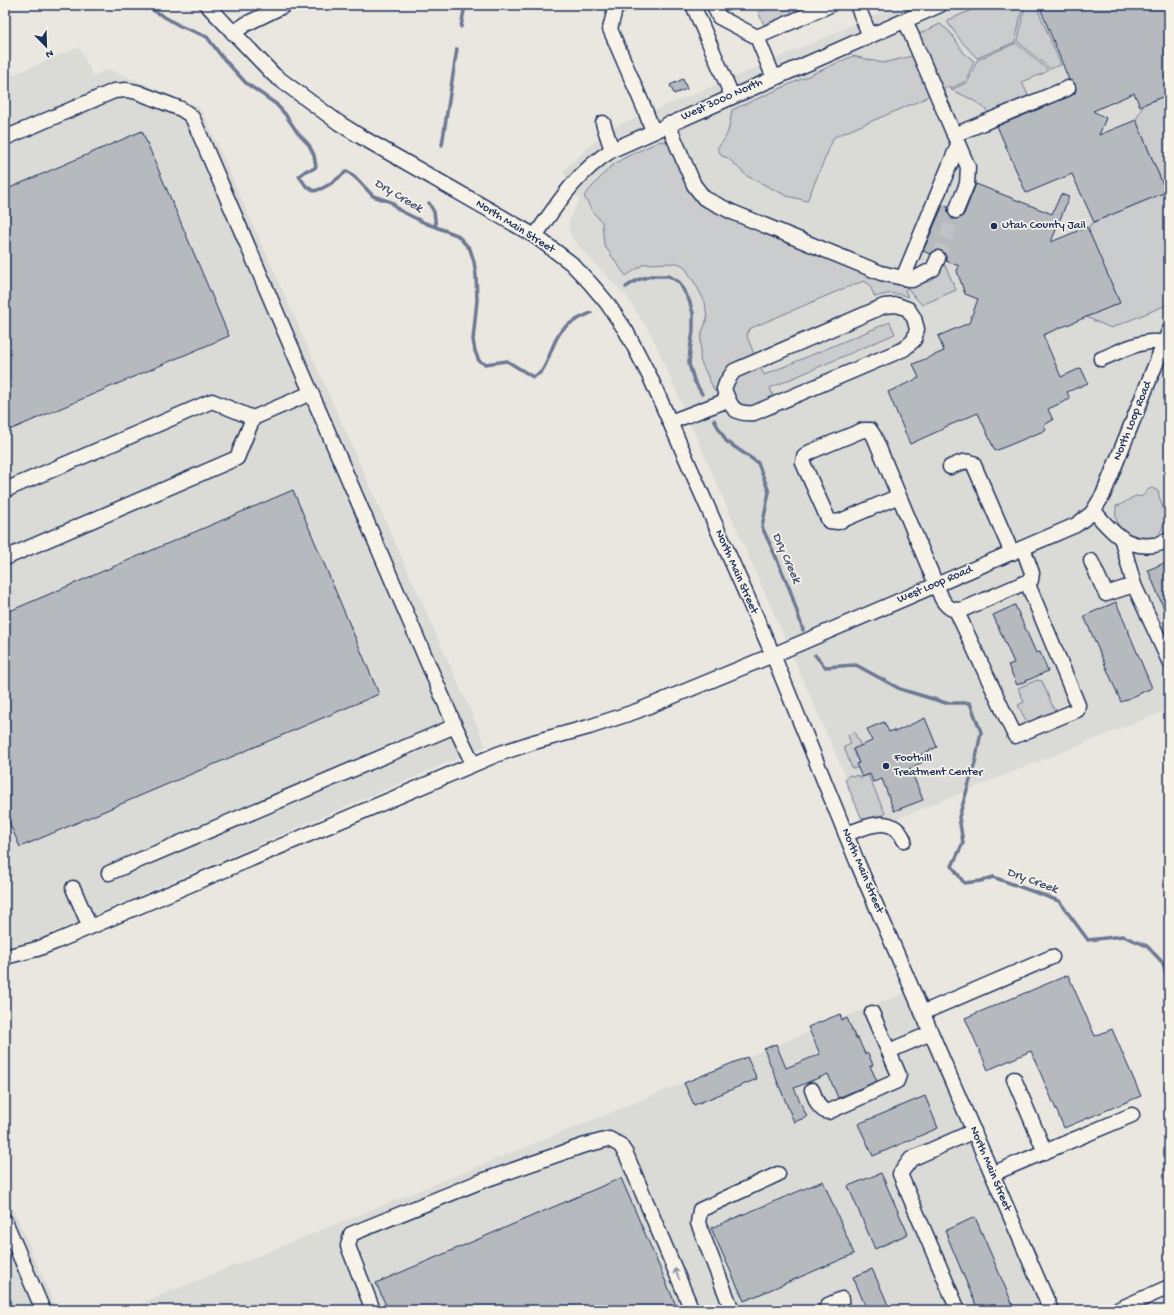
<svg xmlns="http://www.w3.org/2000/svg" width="1174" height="1315" font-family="'Gochi Hand',sans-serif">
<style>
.built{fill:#dadad6}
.green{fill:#cbcccd;stroke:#737e96}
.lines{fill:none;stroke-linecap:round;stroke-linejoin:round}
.stream{stroke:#6d7892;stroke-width:3.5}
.building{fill:#b6babf;stroke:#1b2f5e}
.minor-tunnel{stroke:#c1c2c6;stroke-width:14;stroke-dasharray:14 7;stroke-linecap:butt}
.minor-casing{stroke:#1b2f5e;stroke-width:17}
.minor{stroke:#f7f3e8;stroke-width:14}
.oneway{stroke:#8991a3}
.poi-dot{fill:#1b2f5e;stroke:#f7f3e8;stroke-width:1.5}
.labels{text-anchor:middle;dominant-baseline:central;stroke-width:3.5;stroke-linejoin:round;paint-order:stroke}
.street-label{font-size:12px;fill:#1b2f5e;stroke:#f7f3e8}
.poi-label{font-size:12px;fill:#1b2f5e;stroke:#f7f3e8;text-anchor:start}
.water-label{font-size:13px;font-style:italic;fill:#445378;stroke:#f7f3e8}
</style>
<rect width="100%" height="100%" fill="#eae7e0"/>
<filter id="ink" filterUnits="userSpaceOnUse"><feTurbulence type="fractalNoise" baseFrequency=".025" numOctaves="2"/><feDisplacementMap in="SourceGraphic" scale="8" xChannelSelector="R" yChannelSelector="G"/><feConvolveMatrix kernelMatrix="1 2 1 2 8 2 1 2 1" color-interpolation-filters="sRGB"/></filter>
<g filter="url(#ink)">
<g class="built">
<polygon points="898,5 1169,5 1169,709 869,830 652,336 627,297 582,250 573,239 569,232 569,221 579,200 563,171 607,130 737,76"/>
<polygon points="79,47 93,76 108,69 197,106 205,117 486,746 50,934 5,960 5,78"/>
<polygon points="912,990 1051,1310 125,1310"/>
<polygon points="5,1190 57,1310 5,1310"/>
</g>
<g class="green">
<polygon points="778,5 790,5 792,13 764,25 758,12"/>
<polygon points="984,5 1023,5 1015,42 977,58 962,42 948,23 948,20"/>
<polygon points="1025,5 1036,5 1061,65 1050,69 1018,42 1018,40"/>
<polygon points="940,24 950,32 964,53 974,61 966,81 951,88 950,86 941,89 919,37 919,34"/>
<path d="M1016,43l32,27 -4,3 -22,9 8,18 -38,16c-11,-13 -26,-20 -41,-26l17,-8 9,-22z"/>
<path d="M916,55l16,37 -8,7 -90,38 -27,64 -20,-5 -40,-20 -19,-18 -6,-2 -5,-8c13,-12 12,-22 15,-38l121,-54 30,7z"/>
<polygon points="1169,94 1169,304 1111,328 1086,317 1119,303 1090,235 1089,226 1094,222 1166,192 1136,120 1143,105"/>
<path d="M664,141l6,3 20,44 199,94c14,4 33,5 45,-4 4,-4 6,-10 8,-14l3,1 11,25 -34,15 -15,-17 -2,2 3,7c-12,-5 -21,-4 -33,0l-6,-13 -5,-3 -19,7 -96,41 -2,7 7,18 -17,7 -10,7 -12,24 -15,-32 1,-24 6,-18 -2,-16 -9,-17 -12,-19 -7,-3 -33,1 -18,12 -22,-31 -2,-23 -10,-11 -8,-15 25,-28 13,-9 36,-17z"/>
<polygon points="890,322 895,334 770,388 773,396 772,398 755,406 750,406 742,404 734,398 732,392 732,387 736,378 760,367 764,375"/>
<path d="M1152,488l6,3c5,23 13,24 -1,47 -13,0 -35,-2 -40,-16 -2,-5 -1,-11 -1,-16l4,-1 15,-9c12,3 9,-7 17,-8z"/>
<polygon points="1037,680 1042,681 1055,712 1030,722 1025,719 1018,705 1024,702 1018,688"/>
<polygon points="854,732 861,746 853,750 859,763 858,768 852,768 844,747 851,744 848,735"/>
<path d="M849,775l5,1 4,-1 2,3 8,-3 17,38 -1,2c-8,0 -14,5 -22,4l-17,-39z"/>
</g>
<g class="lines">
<g class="stream">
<path d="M144,5l36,21 27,11 15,20 24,26 30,21 9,10 12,18 12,13 5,10 2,12 -5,3h-4l-8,6 7,10 8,5c13,-3 22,-11 33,-20l11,9 15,16 18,6 8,8 26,13 32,12 13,14 4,13 2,13 1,25 -4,40 2,11 4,10 6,3 22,-3 26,16c3,-2 6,-3 8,-5 9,-11 10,-29 21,-42 7,-8 20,-13 29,-17"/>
<polyline points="156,12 160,5"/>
<polyline points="461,27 465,5"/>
<polyline points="442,145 457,49"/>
<polyline points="429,203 434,212 436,227"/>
<polyline points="626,287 637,280 651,276 669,276 679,282 689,300 693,313 693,331 690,350 689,364 694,380 702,394"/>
<polyline points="714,420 726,441 758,463 769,492 762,527 775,555 790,590 803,630"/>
<polyline points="815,655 825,667 856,665 900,689 946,703 970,703 981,732 975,763 959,817 963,843 952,866 964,883 981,881 993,877 1059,901 1088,940 1123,936 1147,946 1163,963 1169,986"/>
</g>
</g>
<g class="building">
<polygon points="1039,5 1169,5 1169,94 1140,106 1134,93 1093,111 1106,118 1099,135 1136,120 1166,192 1094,222 1072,174 1026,193 997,126 1071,96 1075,93 1076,89 1073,82 1069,80"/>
<polygon points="683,79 687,89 674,94 670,85"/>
<polygon points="142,131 229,336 5,432 5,190"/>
<polygon points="976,184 1052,214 1061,194 1069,197 1051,242 1087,227 1120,303 1043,335 1061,377 1081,368 1088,383 1067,392 1070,399 1048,409 1053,420 1044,425 1046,430 995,451 978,413 943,428 943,429 910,444 888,392 919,378 913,364 944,351 938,336 969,323 978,299 965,294 957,271 959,266 946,261 945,253 941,250 937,250 930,254 923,251 943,205 948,207 948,213 952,219 957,219 961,218 964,214"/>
<polygon points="293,490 379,694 20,847 5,813 5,613"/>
<polygon points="1169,561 1169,621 1148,570"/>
<polygon points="1116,602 1152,688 1121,702 1084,616"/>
<polygon points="1015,605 1036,653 1040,652 1048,671 1017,685 1008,665 1014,663 993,615"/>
<polygon points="925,718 937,747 920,755 923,762 910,768 923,800 894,811 882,779 873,782 870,774 862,777 856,764 859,763 853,749 872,741 867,729 884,722 889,732 894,730 895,732"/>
<polygon points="1068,975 1095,1036 1112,1029 1141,1096 1064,1128 1031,1051 988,1070 965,1018"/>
<polygon points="840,1014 842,1020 847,1018 856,1039 858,1038 865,1054 868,1053 873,1065 870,1066 877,1081 838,1098 828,1074 794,1088 807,1117 794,1122 764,1049 776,1044 786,1068 820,1054 808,1027"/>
<polygon points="747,1057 757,1079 694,1105 684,1083"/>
<polygon points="925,1096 938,1128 873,1156 858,1124"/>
<polygon points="881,1173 908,1234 875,1249 848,1186"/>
<polygon points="621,1178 678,1310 388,1310 376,1283"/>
<polygon points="823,1181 854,1254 744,1301 711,1228"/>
<polygon points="975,1217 1015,1310 978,1310 945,1231"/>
<polygon points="872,1269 883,1293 890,1310 867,1310 853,1277"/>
</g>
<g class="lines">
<polyline class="minor-tunnel" points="938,258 956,211"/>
<defs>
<g id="minor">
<polyline points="207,5 274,75 339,123 358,135 535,236 571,263 591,284 607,303 626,331 650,377 773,655 858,864 1051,1310"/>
<polyline points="620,5 615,9 610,29 645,110 653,131"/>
<polyline points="693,5 732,96"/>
<polyline points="714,5 719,17 757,37 774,78"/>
<polyline points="857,5 870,36"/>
<polyline points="905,20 968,167 967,184 956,211"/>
<polyline points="233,33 246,24 285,5"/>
<polyline points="757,37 830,5"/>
<polyline points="603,123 612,150"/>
<polyline points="668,124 694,185 704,198 732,212 881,273 912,280 933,269 938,258"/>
<polyline points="954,135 1068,88"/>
<polyline points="5,138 114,91 127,90 137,92 181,109 190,115 193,119 455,726 473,764"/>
<path d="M535,236c23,-33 42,-64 77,-86l328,-145"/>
<polyline points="903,278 958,145"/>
<path d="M897,305l11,4 6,9 3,11 -3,11 -10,9 -150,64c-21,2 -23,-6 -30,-24l3,-8 7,-10 150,-65z"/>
<path d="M1101,359c20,-8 46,-23 68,-15"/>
<polyline points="670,422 728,400"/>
<path d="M950,467c8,-3 15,-8 23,-4l39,90"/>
<polyline points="5,490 212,401 253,418"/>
<path d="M899,496l-25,-60 -4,-6h-7l-53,22 -6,5 -1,6 26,58 9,1 61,-26 43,103c6,10 11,12 22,10l67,-29 1,-7 -9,-25"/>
<path d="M1094,511c16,19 31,38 60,34 5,0 10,-4 15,-5"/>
<polyline points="1121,537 1134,585 1169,661"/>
<polyline points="5,558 237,458 253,418 311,393"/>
<polyline points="1091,561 1106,594 1134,585"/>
<polyline points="956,610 1015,736 1077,710 1078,705 1027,582"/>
<path d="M846,834c21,-7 46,-21 58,6"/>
<polyline points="109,873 455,726"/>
<polyline points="73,888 90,927"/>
<polyline points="5,957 37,949 55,942 498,754 534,742 589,727 637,711 773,655 1076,525 1092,513 1103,495 1169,331"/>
<polyline points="922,1013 1052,957"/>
<polyline points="889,1051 931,1033"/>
<polyline points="1014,1079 1045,1152"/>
<path d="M812,1090c4,9 6,20 16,22l69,-31 2,-6 -27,-62"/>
<polyline points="992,1174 1132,1115"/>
<polyline points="5,1221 43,1310"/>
<polyline points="373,1310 348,1246 351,1234 479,1182 582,1146 609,1139 620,1145 626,1154 692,1310"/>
<polyline points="732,1310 698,1223 700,1210 778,1174"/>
<polyline points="825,1310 828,1305 842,1299"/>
<polyline points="958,1310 900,1174 911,1159 974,1131"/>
<polyline points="1117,1310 1169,1287"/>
</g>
</defs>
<use href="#minor" class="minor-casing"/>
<use href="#minor" class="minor"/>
</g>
<defs><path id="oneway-shaft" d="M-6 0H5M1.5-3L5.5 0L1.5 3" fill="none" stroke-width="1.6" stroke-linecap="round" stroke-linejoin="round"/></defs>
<use class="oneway" href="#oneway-shaft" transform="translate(677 1274) rotate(-113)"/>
</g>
<g class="poi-dot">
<circle cx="994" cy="226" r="4"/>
<circle cx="886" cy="766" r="4"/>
</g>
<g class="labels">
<g class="street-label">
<text transform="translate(722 100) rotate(-24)">West 3000 North</text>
<text transform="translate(515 227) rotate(32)">North Main Street</text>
<text transform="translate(1133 421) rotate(-68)">North Loop Road</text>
<text transform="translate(736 572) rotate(66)">North Main Street</text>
<text transform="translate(935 585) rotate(-23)">West Loop Road</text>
<text transform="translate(862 871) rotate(67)">North Main Street</text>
<text transform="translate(990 1169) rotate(67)">North Main Street</text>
</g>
<g class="poi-label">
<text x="1002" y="226">Utah County Jail</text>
<text x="894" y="759">Foothill<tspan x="894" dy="14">Treatment Center</tspan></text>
</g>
<g class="water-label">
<text transform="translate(398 196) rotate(31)">Dry Creek</text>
<text transform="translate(786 558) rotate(66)">Dry Creek</text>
<text transform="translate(1032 881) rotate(20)">Dry Creek</text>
</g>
</g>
<rect width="1174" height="1315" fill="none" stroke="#f7f3e8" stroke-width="20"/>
<rect x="10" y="10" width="1154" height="1295" fill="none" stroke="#1b2f5e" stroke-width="1.5" filter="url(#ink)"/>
<g transform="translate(46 46) rotate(157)" stroke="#f7f3e8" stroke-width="3" paint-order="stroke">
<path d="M0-3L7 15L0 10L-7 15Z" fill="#1b2f5e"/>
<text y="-6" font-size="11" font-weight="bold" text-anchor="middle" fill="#1b2f5e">N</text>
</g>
</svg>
